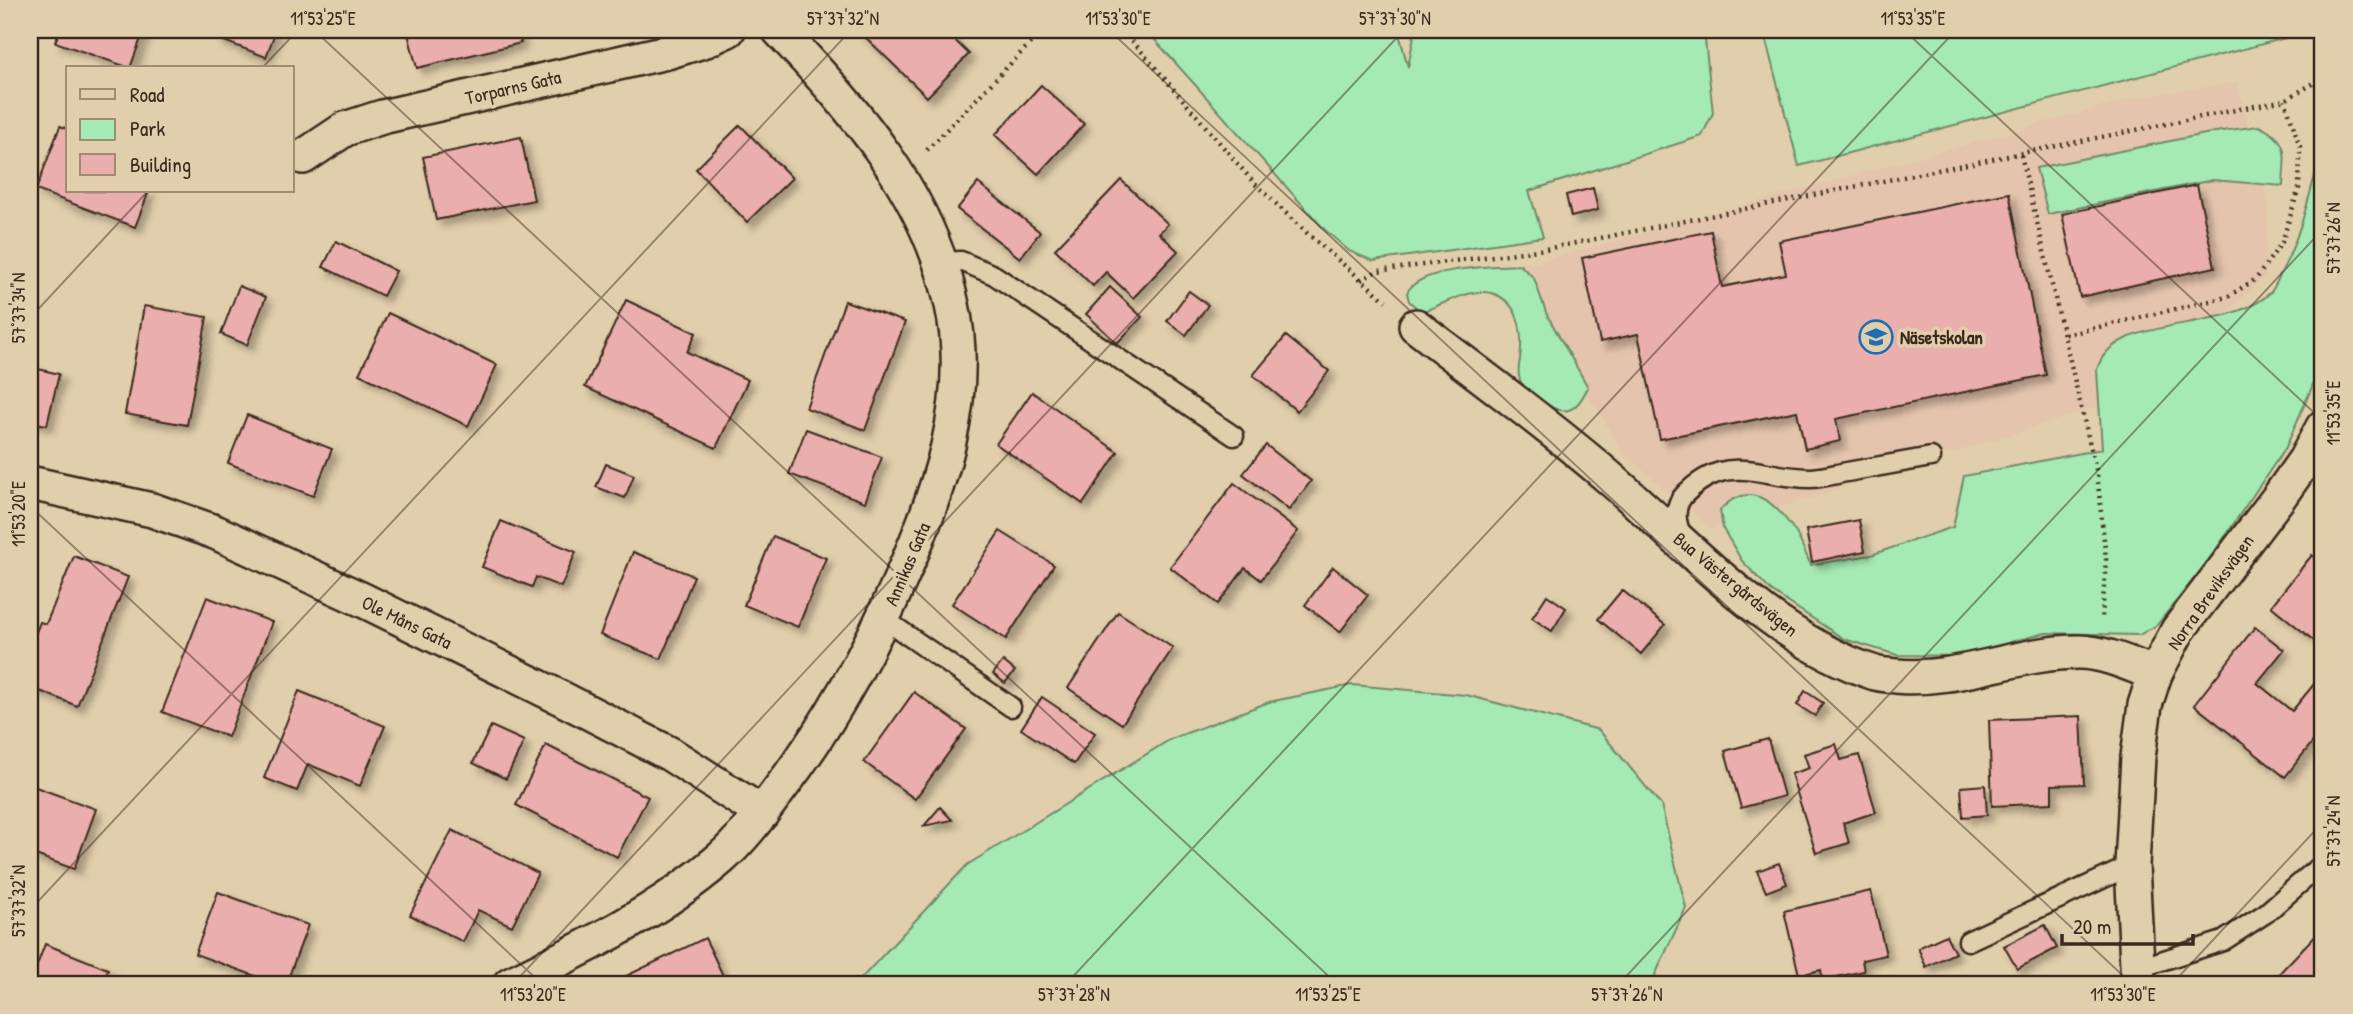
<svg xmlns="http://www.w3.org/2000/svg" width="2353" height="1014" font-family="'Patrick Hand',sans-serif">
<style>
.built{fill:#e4c4ac}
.green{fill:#a5e9b4;stroke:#708a69;stroke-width:2}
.building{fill:#eaaeac;stroke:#3b2a1e;stroke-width:2;filter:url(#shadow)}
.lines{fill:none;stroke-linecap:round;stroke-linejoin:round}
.lane-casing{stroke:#3b2a1e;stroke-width:23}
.street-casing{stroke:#3b2a1e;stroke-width:38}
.path{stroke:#3b2a1e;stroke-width:4.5;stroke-dasharray:2 5;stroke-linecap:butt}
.lane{stroke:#e1ceac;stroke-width:18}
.street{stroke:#e1ceac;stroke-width:33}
.ticks{fill:none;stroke:#3b2a1e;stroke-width:2;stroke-opacity:0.45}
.labels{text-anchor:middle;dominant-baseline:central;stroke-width:7;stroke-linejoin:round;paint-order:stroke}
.street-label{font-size:19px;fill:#3b2a1e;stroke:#e1ceac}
.poi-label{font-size:19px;font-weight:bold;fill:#3b2a1e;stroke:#e1ceac;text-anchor:start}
.neatline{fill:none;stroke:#3b2a1e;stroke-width:2.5}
.ticks-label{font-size:18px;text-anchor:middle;fill:#3b2a1e}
</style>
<defs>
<filter id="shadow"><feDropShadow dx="6" dy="6" stdDeviation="3.5" flood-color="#0004"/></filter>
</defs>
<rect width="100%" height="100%" fill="#e1ceac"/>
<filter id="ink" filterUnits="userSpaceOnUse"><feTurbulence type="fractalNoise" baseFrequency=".0143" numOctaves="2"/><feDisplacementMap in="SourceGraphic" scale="14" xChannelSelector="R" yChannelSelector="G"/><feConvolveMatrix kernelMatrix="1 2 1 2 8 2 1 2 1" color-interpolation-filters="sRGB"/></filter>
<g filter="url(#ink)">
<polygon class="built" points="2237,83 2268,205 2266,276 2129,397 1712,529 1623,453 1513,269 2138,97"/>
<g class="green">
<polygon points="1146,30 1398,30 1408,67 1415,30 1700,30 1705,40 1713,113 1702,136 1529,191 1543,237 1373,261 1349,251 1324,229"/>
<polygon points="1763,30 2292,30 2293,36 1799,166"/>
<path d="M2259,126c33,16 25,28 24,60l-70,-6 -165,34 -12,-46 179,-36z"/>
<path d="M2323,145v207l-11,35 -26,60 -80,117 -49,61 -18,10 -94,-2 -88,23 -60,-1 -53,-16 -73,-48 -29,-30 -19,-32 -3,-19c29,-31 54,-9 74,20 7,10 11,24 17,35l60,-10 82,-28 11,-51 138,-27 -5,-79c14,-58 132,-35 174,-78 4,-5 7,-13 10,-19 21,-40 30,-85 42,-128z"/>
<path d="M1520,265l14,13 13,37 41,72c-13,28 -25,30 -49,12 -7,-6 -16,-11 -19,-19 -3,-8 -1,-14 0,-21 3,-23 1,-51 -21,-63 -25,-13 -54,9 -78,16l-12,-11 -2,-8c11,-26 88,-27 113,-28z"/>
<polygon points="1352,685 1466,695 1599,730 1661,805 1686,908 1651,984 856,984 967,865 1171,739 1269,702"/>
</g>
<g class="building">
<polygon points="60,30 144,30 130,68 55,42"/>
<polygon points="219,30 276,30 266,57 216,38"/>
<polygon points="407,30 518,30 521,43 417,68"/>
<polygon points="858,30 944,30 969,54 927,97"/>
<polygon points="1041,85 1084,124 1038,174 995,135"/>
<polygon points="740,125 792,178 747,222 696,169"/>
<polygon points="60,126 68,129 68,191 149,191 135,227 36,190"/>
<polygon points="521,137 534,200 436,220 423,157"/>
<polygon points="1121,180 1168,224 1159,233 1178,251 1133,298 1106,272 1093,286 1055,249"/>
<polygon points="978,183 1040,232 1020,258 957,209"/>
<polygon points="2197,185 2215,267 2080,297 2062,214"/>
<polygon points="1593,188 1598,210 1571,217 1566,195"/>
<polygon points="2009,193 2046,375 1836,419 1840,441 1805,449 1797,411 1660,439 1638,334 1600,342 1582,258 1711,231 1722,287 1786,274 1779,241"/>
<polygon points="336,241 396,271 383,296 323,267"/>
<polygon points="239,286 266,297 247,345 221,334"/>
<polygon points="1110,287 1142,317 1117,343 1086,314"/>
<polygon points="1189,291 1208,305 1186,335 1167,321"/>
<polygon points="626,300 696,333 687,352 748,380 716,448 585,387"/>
<polygon points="845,301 905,322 865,430 806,408"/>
<polygon points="144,306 207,317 187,425 125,414"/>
<polygon points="388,313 497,365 468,426 359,374"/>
<polygon points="1286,336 1329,371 1297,411 1253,375"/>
<polygon points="30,367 59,374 47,425 30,422"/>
<polygon points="1032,392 1118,452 1083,504 996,444"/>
<polygon points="247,415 332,449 313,496 228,463"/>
<polygon points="806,429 882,457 865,502 789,474"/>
<polygon points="1266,445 1311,481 1289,510 1243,474"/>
<polygon points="606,464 634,475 625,498 596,487"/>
<polygon points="1234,483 1298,531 1261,580 1245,568 1218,604 1170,567"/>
<polygon points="1859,520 1865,551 1812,562 1806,530"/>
<polygon points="501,521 576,552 561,587 536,577 532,587 482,567"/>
<polygon points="1000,531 1054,565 1006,639 952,604"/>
<polygon points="773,536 826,558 798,627 744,605"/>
<polygon points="633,552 694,576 661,659 600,635"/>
<polygon points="2312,555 2323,564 2323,648 2271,606"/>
<polygon points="74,556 128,577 77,706 30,687 30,648 40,622 46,624"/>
<polygon points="1333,567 1368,595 1340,632 1305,605"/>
<polygon points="1622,590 1665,625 1641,654 1598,619"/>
<polygon points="1547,595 1566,608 1552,631 1532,618"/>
<polygon points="207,597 272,622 228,737 162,712"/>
<polygon points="1118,612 1173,648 1122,724 1068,688"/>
<polygon points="2255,627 2284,650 2257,683 2292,711 2323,673 2323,737 2319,734 2285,777 2194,705"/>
<polygon points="1003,661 1015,671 1005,683 993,674"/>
<polygon points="299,691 385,726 360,786 308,764 297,791 264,778"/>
<polygon points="1805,691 1823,703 1815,716 1797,705"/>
<polygon points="914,692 966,729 915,799 864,762"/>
<polygon points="1042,697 1095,733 1074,764 1021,729"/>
<polygon points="2081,716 2084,784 2052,785 2052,803 1992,806 1989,720"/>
<polygon points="491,726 524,741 506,779 473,763"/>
<polygon points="1768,739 1784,796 1741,808 1725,751"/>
<polygon points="1836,744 1841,760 1859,755 1876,812 1843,823 1849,843 1816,853 1791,774 1809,768 1804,754"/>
<polygon points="546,745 648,797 617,857 516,805"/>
<polygon points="30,785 96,809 74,869 30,853"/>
<polygon points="1985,785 1987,815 1963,817 1961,787"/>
<polygon points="940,807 952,820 924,826"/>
<polygon points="452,830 538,873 512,926 478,910 463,942 410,915"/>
<polygon points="1779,863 1787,884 1766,892 1757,871"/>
<polygon points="1871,891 1886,955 1862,960 1864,971 1823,980 1821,970 1799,975 1784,911"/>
<polygon points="218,892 308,925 286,984 277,984 195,954"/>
<polygon points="2045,925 2057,948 2017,969 2004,946"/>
<polygon points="2323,927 2323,984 2277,984 2273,980"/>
<polygon points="1946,935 1955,953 1926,967 1918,948"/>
<polygon points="705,938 727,984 622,984 620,979"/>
<polygon points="45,944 108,969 102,984 30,984"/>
</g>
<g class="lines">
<defs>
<g id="lane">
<polyline points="940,262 961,261 994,275 1234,436"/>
<path d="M1683,538c-7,-14 -11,-31 2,-44 43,-43 76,-16 125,-16 12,0 25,-4 37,-6 28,-5 56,-10 84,-15"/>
<polyline points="884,619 1011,707"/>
<polyline points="1968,941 2132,865"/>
<polyline points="2136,969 2223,941 2266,913 2315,870"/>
</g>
<g id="street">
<polyline points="303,157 345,129 382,117 667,52 706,40 728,30"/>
<path d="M1416,326c66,51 134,100 196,154 80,69 161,160 263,193 7,2 14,2 21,3 64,6 120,-24 183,-24 25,0 53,13 76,22"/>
<polyline points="30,483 152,510 215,532 363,600 559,697 670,754 762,813"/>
<path d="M510,984c74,-36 147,-71 210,-125 22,-19 41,-45 59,-69 51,-66 89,-136 122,-212 37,-84 72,-180 51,-273 -24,-113 -97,-194 -173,-275"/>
<polyline points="2138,984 2132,865 2138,757 2145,705 2155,674 2178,630 2279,497 2305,460 2323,427"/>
</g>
</defs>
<use href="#lane" class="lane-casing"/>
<use href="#street" class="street-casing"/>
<g class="path">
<polyline points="1123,30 1255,184 1309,235 1386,301"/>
<polyline points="927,150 1043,30"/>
<polyline points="2021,155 2097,474 2106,559 2102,617"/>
<polyline points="1361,280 1377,271 1546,249 2285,100 2323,78"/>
<polyline points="2065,335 2227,297 2256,279 2282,242 2299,188 2300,147 2285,100"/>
</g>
<use href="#lane" class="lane"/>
<use href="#street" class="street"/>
</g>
</g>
<path class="ticks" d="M314,30l1023,954M1109,30l1023,954M1904,30l419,391M262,68l36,-38M30,318l118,-127M30,506l512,478M30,910l821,-880M513,984l891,-954M1066,984l890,-954M1619,984l704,-755M2172,984l151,-162"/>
<defs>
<symbol id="school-ring" viewBox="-11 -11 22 22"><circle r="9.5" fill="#e1ceac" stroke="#1f6fb2" stroke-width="1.5"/><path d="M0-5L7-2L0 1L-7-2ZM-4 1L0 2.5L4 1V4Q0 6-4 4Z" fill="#1f6fb2"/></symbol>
</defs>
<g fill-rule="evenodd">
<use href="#school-ring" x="1857" y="318" width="38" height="38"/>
</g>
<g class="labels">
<g class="street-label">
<text transform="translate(513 87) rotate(-13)">Torparns Gata</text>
<text transform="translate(907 564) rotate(-67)">Annikas Gata</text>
<text transform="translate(1736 584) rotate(39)">Bua Västergårdsvägen</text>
<text transform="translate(2210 592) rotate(-55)">Norra Breviksvägen</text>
<text transform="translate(407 622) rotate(26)">Ole Måns Gata</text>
</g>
<g class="poi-label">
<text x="1900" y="337">Näsetskolan</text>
</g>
</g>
<rect width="2353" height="1014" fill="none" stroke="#e1ceac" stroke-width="77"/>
<rect x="66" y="66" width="228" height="126" fill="#e1ceac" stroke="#9f8c73" stroke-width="2"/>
<rect x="80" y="89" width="35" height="10" fill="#e1ceac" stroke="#9f8c73" stroke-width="2"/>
<text x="130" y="102" font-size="21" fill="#3b2a1e">Road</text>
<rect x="80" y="119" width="35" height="21" fill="#a5e9b4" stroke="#9f8c73" stroke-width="2"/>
<text x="130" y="136" font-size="21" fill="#3b2a1e">Park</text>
<rect x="80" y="154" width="35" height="21" fill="#eaaeac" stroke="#9f8c73" stroke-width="2"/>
<text x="130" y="172" font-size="21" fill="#3b2a1e">Building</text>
<path d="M2062 934v10h131v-10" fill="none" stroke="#3b2a1e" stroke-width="3.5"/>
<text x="2073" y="934" font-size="21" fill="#3b2a1e" stroke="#e1ceac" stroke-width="5" paint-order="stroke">20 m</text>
<rect x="38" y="38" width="2276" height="938" class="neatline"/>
<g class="ticks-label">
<text x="323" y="25">11°53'25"E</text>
<text x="843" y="25">57°37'32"N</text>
<text x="1118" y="25">11°53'30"E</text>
<text x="1395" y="25">57°37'30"N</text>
<text x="1913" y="25">11°53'35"E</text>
<text transform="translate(2334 238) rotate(-90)" y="6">57°37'26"N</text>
<text transform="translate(19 308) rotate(-90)" y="6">57°37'34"N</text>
<text transform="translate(2334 413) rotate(-90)" y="6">11°53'35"E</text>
<text transform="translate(19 514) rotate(-90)" y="6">11°53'20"E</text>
<text transform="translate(2334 831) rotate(-90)" y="6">57°37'24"N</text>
<text transform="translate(19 901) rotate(-90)" y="6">57°37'32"N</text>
<text x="533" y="1001">11°53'20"E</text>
<text x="1074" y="1001">57°37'28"N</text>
<text x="1328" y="1001">11°53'25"E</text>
<text x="1627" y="1001">57°37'26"N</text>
<text x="2123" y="1001">11°53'30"E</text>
</g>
</svg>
